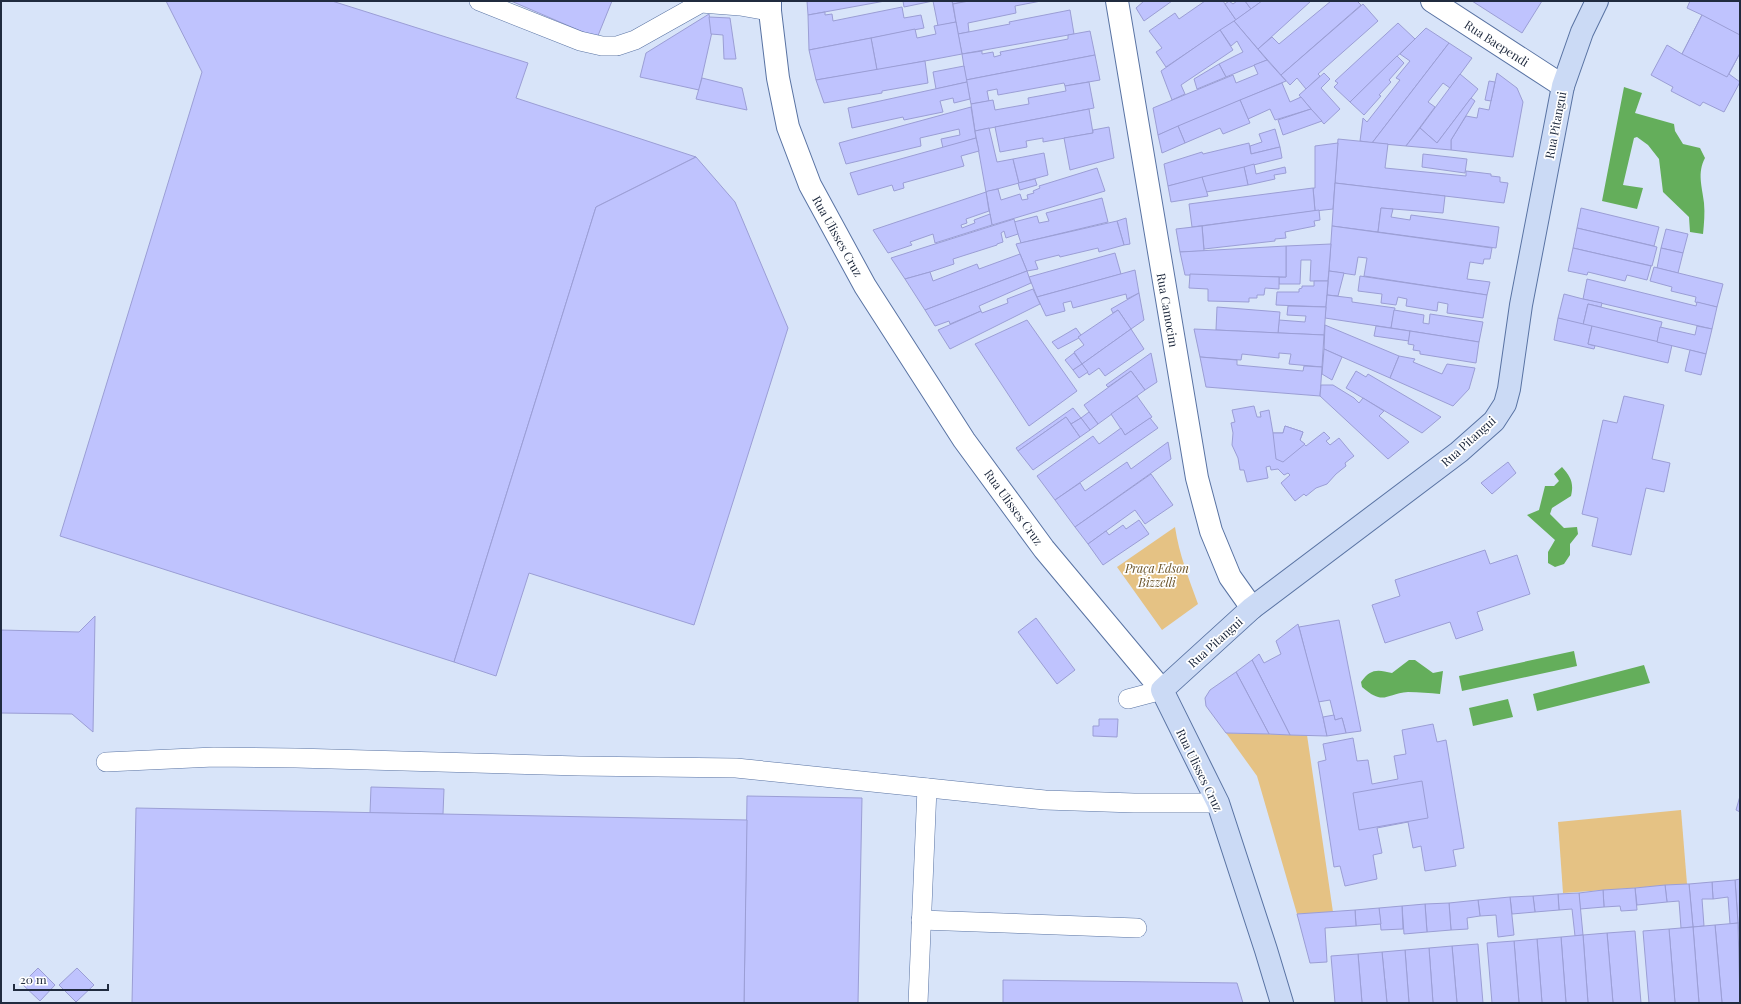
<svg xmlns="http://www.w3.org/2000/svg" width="1741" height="1004" font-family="'Playfair Display',serif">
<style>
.green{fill:#e5c284}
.water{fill:#64ae5b}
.building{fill:#bfc3fe;stroke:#9b9ed5}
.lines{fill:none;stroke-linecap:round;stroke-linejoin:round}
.lane-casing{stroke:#5973a3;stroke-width:20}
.street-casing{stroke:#5973a3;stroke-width:24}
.secondary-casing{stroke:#5973a3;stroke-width:24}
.lane{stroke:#fff;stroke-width:19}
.street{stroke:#fff;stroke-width:22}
.secondary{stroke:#cbdaf5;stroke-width:22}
.labels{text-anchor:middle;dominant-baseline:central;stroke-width:3.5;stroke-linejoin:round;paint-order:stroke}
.street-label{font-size:12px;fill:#202b3f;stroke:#fff}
.park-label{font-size:12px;font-style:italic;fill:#695227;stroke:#fff}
</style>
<rect width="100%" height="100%" fill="#d8e4f9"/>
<g class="green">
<path d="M1175,527c4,27 14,52 23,77l-36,26 -45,-63z"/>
<polygon points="1226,733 1307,735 1333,912 1297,914 1257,776"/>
<polygon points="1681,810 1687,884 1563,893 1558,822"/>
</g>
<g class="water">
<path d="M1624,87l18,6 -7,20 39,11 1,7 8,13 17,4 5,10c-8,15 -3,28 -1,45 1,10 0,21 -1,31l-13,-2 -1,-15 -26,-25 -4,-33 -11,-14 -11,-8 -3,1 -11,47 20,3 -6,21 -35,-8z"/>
<path d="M1562,467c9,10 12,16 9,29l-19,12 -2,6 14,14 13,-1 1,7 -8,10v11l-6,9 -9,3 -7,-4v-11l7,-12 -28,-25 12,-5 6,-24h9l5,-5 -5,-7z"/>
<polygon points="1574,651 1577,666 1462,691 1459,676"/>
<path d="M1409,660h6l18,13 10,-2 -3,23c-10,-1 -21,-2 -32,-2 -23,2 -24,14 -46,-5l-1,-5c9,-13 16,-13 31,-9z"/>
<polygon points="1644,665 1650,683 1537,711 1533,694"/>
<polygon points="1508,699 1513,717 1473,726 1469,708"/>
</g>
<g class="building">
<polygon points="166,1 332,1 528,63 516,98 696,157 596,207 454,662 60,536 202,72"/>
<polygon points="511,1 612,1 597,38"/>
<polygon points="807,1 885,1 808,15"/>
<polygon points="903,1 952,1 956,22 938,26 933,1 904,7"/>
<polygon points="952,1 969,1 953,4"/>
<polygon points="969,1 1041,1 1015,6 1016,13 968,23 969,32 958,34 953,4"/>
<polygon points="1144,1 1172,1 1144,21 1136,8"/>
<polygon points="1205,1 1223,1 1236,20 1166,67 1156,52 1162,48 1149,31 1175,13 1179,19"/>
<polygon points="1229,1 1233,4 1237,1 1245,1 1251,9 1236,20 1225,4"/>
<polygon points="1245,1 1262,1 1251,9"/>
<polygon points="1262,1 1311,1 1258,49 1234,21"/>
<polygon points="1331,1 1357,1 1361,5 1281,75 1258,49 1272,37 1279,44"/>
<polygon points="1472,1 1542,1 1522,33"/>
<polygon points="1690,1 1740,1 1740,53 1729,74 1740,82 1724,112 1703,102 1700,106 1671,91 1673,87 1651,75 1667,45 1682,54 1702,15 1687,8"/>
<polygon points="1363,4 1378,21 1318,74 1320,76 1306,89 1297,78 1290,85 1281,75"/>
<polygon points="902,7 904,18 921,15 924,28 809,50 808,15 825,12 825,15 832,14 833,21"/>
<polygon points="1070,10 1074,34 962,54 958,34 1010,24 1009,22"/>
<polygon points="709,14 712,32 699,90 640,77 646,53"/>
<polygon points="1702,15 1740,35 1740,53 1727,77 1682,54"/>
<polygon points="709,17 730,18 736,59 724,59 723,35 711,34"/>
<polygon points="1234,21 1267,60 1226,77 1219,64 1243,52 1237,41 1231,46 1220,30"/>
<polygon points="956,22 962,54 877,70 871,38 915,29 917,38 936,34 934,26"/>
<polygon points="1398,23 1415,39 1350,102 1334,87 1338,83 1335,81"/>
<polygon points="1426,28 1449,43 1372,143 1360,141 1363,118 1367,122 1400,80 1396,78 1410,61 1400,54"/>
<polygon points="1220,30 1233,50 1181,85 1185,94 1172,100 1161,71"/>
<polygon points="1090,31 1095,55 966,80 962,54 982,51 982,54 993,52 994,57 1001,55 1000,52 1068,39 1068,35"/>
<polygon points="871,38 877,70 816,80 809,50"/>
<polygon points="1449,43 1472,58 1450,88 1443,83 1428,102 1435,107 1406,146 1372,143"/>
<polygon points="1095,55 1100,80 1065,86 1064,83 998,95 997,89 987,91 989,101 971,104 966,80"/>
<polygon points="1397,56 1404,63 1389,80 1391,82 1379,95 1381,96 1364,115 1350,102"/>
<polygon points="1267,60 1286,81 1158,135 1153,108 1233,75 1236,83 1258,74 1254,65"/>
<polygon points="925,61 928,83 882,91 882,93 824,103 816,80"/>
<polygon points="1219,64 1226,77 1197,89 1194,79"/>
<polygon points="964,66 967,82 936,89 933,72"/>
<polygon points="1324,73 1330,79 1321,88 1340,109 1324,124 1299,95"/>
<polygon points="1497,73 1517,88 1523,102 1513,157 1451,150 1451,140 1466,116 1477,118 1479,108 1489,110"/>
<polygon points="1460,74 1478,89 1437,143 1420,128"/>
<polygon points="702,78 742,88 747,110 696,99"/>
<polygon points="1489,81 1495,82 1491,101 1485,100"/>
<polygon points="967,82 970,99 954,103 953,98 940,101 943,112 904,120 903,117 852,128 848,108"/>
<polygon points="1089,82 1094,108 975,131 971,104 993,100 995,110 1029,104 1028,98 1066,91 1065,86"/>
<polygon points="1282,83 1290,102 1301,97 1311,109 1275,120 1270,109 1248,119 1240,100"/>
<polygon points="1471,98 1475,101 1451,140 1451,150 1406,146 1420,128 1437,143"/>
<polygon points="1240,100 1250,123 1223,134 1220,128 1185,143 1178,126"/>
<polygon points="971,107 976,138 943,148 941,139 960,135 959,129 920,138 921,146 846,164 839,143"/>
<polygon points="1089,109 1093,133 1043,142 1043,138 1026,141 1027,147 1000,152 995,127"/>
<polygon points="1311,109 1322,121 1283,135 1278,120"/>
<polygon points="1178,126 1185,143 1162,153 1158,135"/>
<polygon points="1109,127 1114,158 1070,170 1064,138 1093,133 1093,130"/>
<polygon points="989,128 997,162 1013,159 1019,183 986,192 975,131"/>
<polygon points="1275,129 1280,147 1251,154 1250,146 1262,142 1259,134"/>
<polygon points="976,138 979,151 961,156 964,166 903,183 904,188 894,191 892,185 858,195 850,173"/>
<polygon points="1338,139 1388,144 1385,168 1466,176 1466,171 1491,174 1491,176 1500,177 1500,182 1508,183 1504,203 1335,183"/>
<polygon points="1249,143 1251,154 1280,147 1282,158 1168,186 1164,164 1202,152 1203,154"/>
<polygon points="1338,143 1333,209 1315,211 1313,188 1315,188 1315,146"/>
<polygon points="1044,153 1048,175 1019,183 1013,159"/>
<polygon points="1423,154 1467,159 1465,173 1422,167"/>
<polygon points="696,157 735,202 788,328 694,625 529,573 496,676 454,662 596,207"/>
<polygon points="1254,164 1256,174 1285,167 1286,173 1274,175 1275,179 1248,185 1244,167"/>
<polygon points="1244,167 1248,185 1206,192 1202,177"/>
<polygon points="1097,168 1105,191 992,225 986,192 988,191 998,189 1001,200 1020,194 1022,200 1028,199 1027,195 1034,193 1033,191 1040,188 1039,186"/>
<polygon points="1202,177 1208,196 1171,202 1168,186"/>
<polygon points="1035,179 1037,185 1020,190 1018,183"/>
<polygon points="1335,183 1445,196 1443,213 1381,208 1378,232 1332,226"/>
<polygon points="1313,188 1315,211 1192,227 1189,204"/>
<polygon points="986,192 989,211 966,219 967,223 961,225 962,228 975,223 974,220 990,214 992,225 935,243 933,234 910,242 912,245 888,253 873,230"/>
<polygon points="1102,198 1108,222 1021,243 1014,222 1037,216 1039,223 1049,221 1046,213"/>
<polygon points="1381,208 1393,209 1391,217 1410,220 1411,215 1499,227 1496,248 1378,232"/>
<polygon points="1581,208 1659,227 1654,246 1577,228"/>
<polygon points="1319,210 1320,220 1314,221 1315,226 1285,232 1286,238 1275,239 1275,241 1204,249 1202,226"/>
<polygon points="1126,218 1130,244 1124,245 1117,221"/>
<polygon points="1014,219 1018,234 1006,238 1004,231 1001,233 1003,242 997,244 997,245 953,259 954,264 930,272 905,279 891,258"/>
<polygon points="1117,221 1124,245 1099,252 1098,248 1060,257 1059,255 1035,261 1038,269 1027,271 1016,244"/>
<polygon points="1202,226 1204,251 1180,252 1176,229"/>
<polygon points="1332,226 1492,248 1490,259 1484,259 1483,264 1470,262 1467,279 1490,282 1487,295 1364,276 1367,258 1358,257 1355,275 1329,271"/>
<polygon points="1577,228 1657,247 1652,266 1573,248"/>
<polygon points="1666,229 1688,234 1683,253 1661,248"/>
<polygon points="1331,244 1328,281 1310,281 1311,260 1301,260 1300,284 1279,284 1279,277 1286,277 1286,246"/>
<polygon points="1286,246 1286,277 1185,275 1180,252"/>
<polygon points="1573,248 1651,266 1647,280 1627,275 1625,281 1588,272 1587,275 1568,271"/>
<polygon points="1661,248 1683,253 1678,273 1657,268"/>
<polygon points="1115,253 1121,274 1037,297 1029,277"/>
<polygon points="1020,254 1027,271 925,310 905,279 930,272 933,281 977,264 979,269"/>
<polygon points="1654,267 1723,284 1717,307 1695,302 1696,297 1671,291 1672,287 1650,281"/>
<polygon points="1135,270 1139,293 1127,299 1126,294 1073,308 1071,301 1063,303 1065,311 1046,316 1037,297"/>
<polygon points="1027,271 1031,283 979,306 981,311 950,324 949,321 935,326 925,310"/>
<polygon points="1329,271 1344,273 1338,296 1327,295"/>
<polygon points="1190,274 1279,277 1279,289 1265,288 1264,295 1257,295 1257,298 1249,298 1249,302 1208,301 1208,289 1189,288"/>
<polygon points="1360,276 1487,295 1483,318 1447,313 1448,304 1438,302 1437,311 1406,306 1407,299 1398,297 1396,305 1381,303 1382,294 1358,291"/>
<polygon points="1587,279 1696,306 1697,302 1717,307 1712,329 1583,299"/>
<polygon points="1314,281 1328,281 1326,307 1276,305 1277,292 1299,292 1299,289 1302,288 1302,286 1314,286"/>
<polygon points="1033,289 1040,304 950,349 938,330 981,311 982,313 1008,303 1007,299"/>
<polygon points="1139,293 1144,320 1131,329 1118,310 1113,313 1111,309"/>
<polygon points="1564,294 1583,299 1602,303 1601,307 1588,304 1583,325 1558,318"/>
<polygon points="1327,295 1352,298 1352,302 1395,308 1391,328 1325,318"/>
<polygon points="1588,304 1662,322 1657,342 1583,325"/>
<polygon points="1288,306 1326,307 1324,335 1278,333 1279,320 1305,322 1306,316 1287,315"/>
<polygon points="1217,307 1280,312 1278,333 1216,330"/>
<polygon points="1118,310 1131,329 1082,364 1074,352 1084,345 1078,337"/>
<polygon points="1394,310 1424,315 1423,323 1429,324 1430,314 1483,322 1479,342 1391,328"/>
<polygon points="1558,318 1592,326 1588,344 1595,346 1594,349 1554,340"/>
<polygon points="1027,320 1077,391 1029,426 975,344"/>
<polygon points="1325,325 1399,356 1390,378 1324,349"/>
<polygon points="1376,326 1410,331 1409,341 1374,336"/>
<polygon points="1592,326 1672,345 1668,363 1588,344"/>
<polygon points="1697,326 1712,329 1706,354 1657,342 1660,327 1695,335"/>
<polygon points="1076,328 1081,335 1078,337 1079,338 1058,349 1052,342"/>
<polygon points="1131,329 1144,349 1105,376 1099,368 1089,375 1082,364"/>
<polygon points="1194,329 1324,335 1322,367 1289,364 1291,354 1279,353 1279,358 1242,354 1241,360 1200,357"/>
<polygon points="1410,331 1479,342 1476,363 1420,354 1420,351 1413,350 1414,345 1408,344"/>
<polygon points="1324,349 1342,357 1332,380 1322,374"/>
<polygon points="1690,350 1706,354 1701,375 1685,371"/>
<polygon points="1074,353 1082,364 1073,370 1065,360"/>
<polygon points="1151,353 1157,382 1145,390 1131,371 1108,387 1106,385"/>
<polygon points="1399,356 1415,359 1413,362 1442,374 1447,364 1475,368 1469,389 1453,406 1390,378"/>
<polygon points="1200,357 1237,360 1237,365 1303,371 1304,366 1322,367 1320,396 1206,387"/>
<polygon points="1082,364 1088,372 1079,378 1073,370"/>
<polygon points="1131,371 1145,390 1098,424 1084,405"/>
<polygon points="1356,371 1366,377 1368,374 1441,417 1422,433 1346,388"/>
<polygon points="1321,385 1333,385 1354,398 1359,403 1363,398 1384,411 1379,416 1409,442 1388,459 1320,396"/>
<polygon points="1137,396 1152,417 1125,435 1111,414"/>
<polygon points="1624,396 1664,405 1652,459 1670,463 1664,492 1646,488 1631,555 1592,546 1598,518 1582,514 1603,420 1617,423"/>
<polygon points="1254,406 1257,417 1261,417 1260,412 1269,410 1273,433 1283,433 1285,426 1303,432 1300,440 1306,446 1324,432 1330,438 1326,441 1330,445 1339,438 1354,456 1345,463 1346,466 1336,474 1327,484 1316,488 1306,496 1304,494 1295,501 1281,483 1290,475 1288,473 1284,475 1278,469 1271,470 1270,466 1266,467 1268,478 1247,482 1244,470 1240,470 1238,458 1232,445 1233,433 1231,423 1235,422 1232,410"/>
<polygon points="1073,408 1081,418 1071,424 1066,417 1018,451 1016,448"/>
<polygon points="1089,412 1098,424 1090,430 1081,418"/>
<polygon points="1066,417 1080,437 1033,470 1018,451"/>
<polygon points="1081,418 1090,430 1080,437 1071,424"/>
<polygon points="1150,418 1158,428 1055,500 1037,476 1093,436 1099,444 1121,428 1125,435"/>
<polygon points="1285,426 1303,432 1300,440 1305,444 1283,462 1276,459 1273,433 1283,433"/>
<polygon points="1168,442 1171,459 1075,527 1055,500 1080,483 1085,491 1127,462 1131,469"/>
<polygon points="1508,462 1516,473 1492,494 1481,483"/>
<polygon points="1151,474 1173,505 1145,524 1135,510 1088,544 1075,527"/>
<polygon points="1139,520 1149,534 1103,565 1088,544 1106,531 1109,535 1123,525 1126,529"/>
<polygon points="1485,550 1490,564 1517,555 1530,594 1477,612 1483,630 1456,639 1450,622 1385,643 1372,605 1400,596 1395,580"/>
<polygon points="95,616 93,732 72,714 1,713 1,630 79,632"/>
<polygon points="1036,618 1075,670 1057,684 1018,632"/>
<polygon points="1339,620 1361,731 1346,733 1342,718 1335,720 1330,700 1318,702 1299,627"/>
<polygon points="1298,624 1323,717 1327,736 1290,735 1252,660 1259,654 1264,663 1281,654 1276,641"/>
<polygon points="1252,660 1290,735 1269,734 1236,672"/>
<polygon points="1236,672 1269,734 1226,733 1206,706 1205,698 1210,690"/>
<polygon points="1334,715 1335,720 1342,718 1346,733 1327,736 1323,717"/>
<polygon points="1099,719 1118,719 1117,737 1093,736 1093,726 1099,726"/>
<polygon points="1433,724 1437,742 1446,740 1462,835 1464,848 1453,850 1456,866 1425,871 1421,846 1413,848 1408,822 1377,828 1382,853 1373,855 1377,879 1345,886 1340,866 1334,867 1318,762 1326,760 1323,744 1353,738 1357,761 1368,760 1372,784 1398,779 1394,756 1406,754 1402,730"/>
<polygon points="1422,781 1428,818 1359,830 1353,793"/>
<polygon points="371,787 444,789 443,814 370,813"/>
<polygon points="747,796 862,798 858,1003 744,1003"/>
<polygon points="1740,796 1740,812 1736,810"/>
<polygon points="136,808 747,820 744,1003 132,1003"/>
<polygon points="1740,879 1740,923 1738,923 1735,880"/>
<polygon points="1735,880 1738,923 1730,924 1728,897 1713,899 1712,882"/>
<polygon points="1712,882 1713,899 1702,899 1704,926 1693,927 1689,884"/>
<polygon points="1687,884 1689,884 1693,927 1681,928 1679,901 1667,902 1665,885"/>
<polygon points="1665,885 1667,902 1637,905 1635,888"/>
<polygon points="1635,888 1637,910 1621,911 1620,906 1604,907 1603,890"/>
<polygon points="1603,890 1604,907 1580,909 1579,893"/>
<polygon points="1579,893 1583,935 1575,936 1572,909 1559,910 1558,894"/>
<polygon points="1558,894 1559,910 1535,912 1533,896"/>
<polygon points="1533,896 1535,912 1512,914 1510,897"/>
<polygon points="1510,897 1514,935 1498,937 1496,915 1480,916 1478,900"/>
<polygon points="1478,900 1480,916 1467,918 1468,929 1451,930 1449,903"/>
<polygon points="1449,903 1451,930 1427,932 1425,904"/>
<polygon points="1425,904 1427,932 1404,934 1402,906"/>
<polygon points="1402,906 1403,929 1381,930 1379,908"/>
<polygon points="1379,908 1381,924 1356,926 1355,910"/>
<polygon points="1355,910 1356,926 1325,928 1327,962 1310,963 1297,914"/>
<polygon points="1738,923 1740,923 1740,942"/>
<polygon points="1738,923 1740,1003 1722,1003 1715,925"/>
<polygon points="1715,925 1722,1003 1699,1003 1693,927"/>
<polygon points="1693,927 1699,1003 1675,1003 1669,929"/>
<polygon points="1669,929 1675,1003 1649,1003 1643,931"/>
<polygon points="1635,931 1641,1003 1613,1003 1607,933"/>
<polygon points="1607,933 1613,1003 1588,1003 1583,935"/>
<polygon points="1583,935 1588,1003 1566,1003 1561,937"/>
<polygon points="1561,937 1566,1003 1542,1003 1537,939"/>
<polygon points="1537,939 1542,1003 1519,1003 1514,941"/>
<polygon points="1514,941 1519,1003 1492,1003 1487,943"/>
<polygon points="1478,944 1483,1003 1457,1003 1452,946"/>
<polygon points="1452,946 1457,1003 1433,1003 1429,948"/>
<polygon points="1429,948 1433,1003 1409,1003 1405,950"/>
<polygon points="1405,950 1409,1003 1387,1003 1382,952"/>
<polygon points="1382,952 1387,1003 1362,1003 1358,954"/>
<polygon points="1358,954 1362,1003 1335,1003 1331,956"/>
<polygon points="38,968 55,985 40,1001 22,984"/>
<polygon points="77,968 94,985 76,1002 59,985"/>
<polygon points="1003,980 1237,983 1243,1003 1003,1003"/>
</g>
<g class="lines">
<defs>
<g id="lane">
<polyline points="479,1 580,41 602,46 617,46 635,40 701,3 740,6 770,11"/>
<polyline points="1128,699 1162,690"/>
<polyline points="106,762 214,757 296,758 579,766 736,768 1045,800 1134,803 1218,803"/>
<polyline points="921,920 1137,928"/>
<polyline points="918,1003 927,788"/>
</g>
<g id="street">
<polyline points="770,1 770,11 778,78 788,127 810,185 865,286 964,440 1044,549 1162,690"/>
<polyline points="1117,1 1197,478 1211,531 1230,577 1252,608"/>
<polyline points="1432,1 1563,86"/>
</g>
<polyline id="secondary" points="1282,1003 1266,950 1218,803 1162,690 1252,608 1459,452 1494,421 1505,404 1509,389 1521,305 1563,86 1582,32 1597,1"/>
</defs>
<use href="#lane" class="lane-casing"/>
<use href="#street" class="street-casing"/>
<use href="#secondary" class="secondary-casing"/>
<use href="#lane" class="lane"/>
<use href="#street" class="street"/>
<use href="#secondary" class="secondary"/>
</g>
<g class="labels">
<g class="street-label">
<text transform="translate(1497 43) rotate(33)">Rua Baependi</text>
<text transform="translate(1555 125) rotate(-79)">Rua Pitangui</text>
<text transform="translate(838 236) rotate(61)">Rua Ulisses Cruz</text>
<text transform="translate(1168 310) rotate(80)">Rua Camocim</text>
<text transform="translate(1468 441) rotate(-42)">Rua Pitangui</text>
<text transform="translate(1014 507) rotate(54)">Rua Ulisses Cruz</text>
<text transform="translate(1215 642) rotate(-42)">Rua Pitangui</text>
<text transform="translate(1200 770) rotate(64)">Rua Ulisses Cruz</text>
</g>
<g class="park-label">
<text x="1157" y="568">Praça Edson<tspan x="1157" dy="14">Bizzelli</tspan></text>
</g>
</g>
<rect width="1741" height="1004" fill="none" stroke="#202b3f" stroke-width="4"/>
<path d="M14 984v6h94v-6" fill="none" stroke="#202b3f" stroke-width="2"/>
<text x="20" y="984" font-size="12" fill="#202b3f" stroke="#ffffff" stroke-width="3" paint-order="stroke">20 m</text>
</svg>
